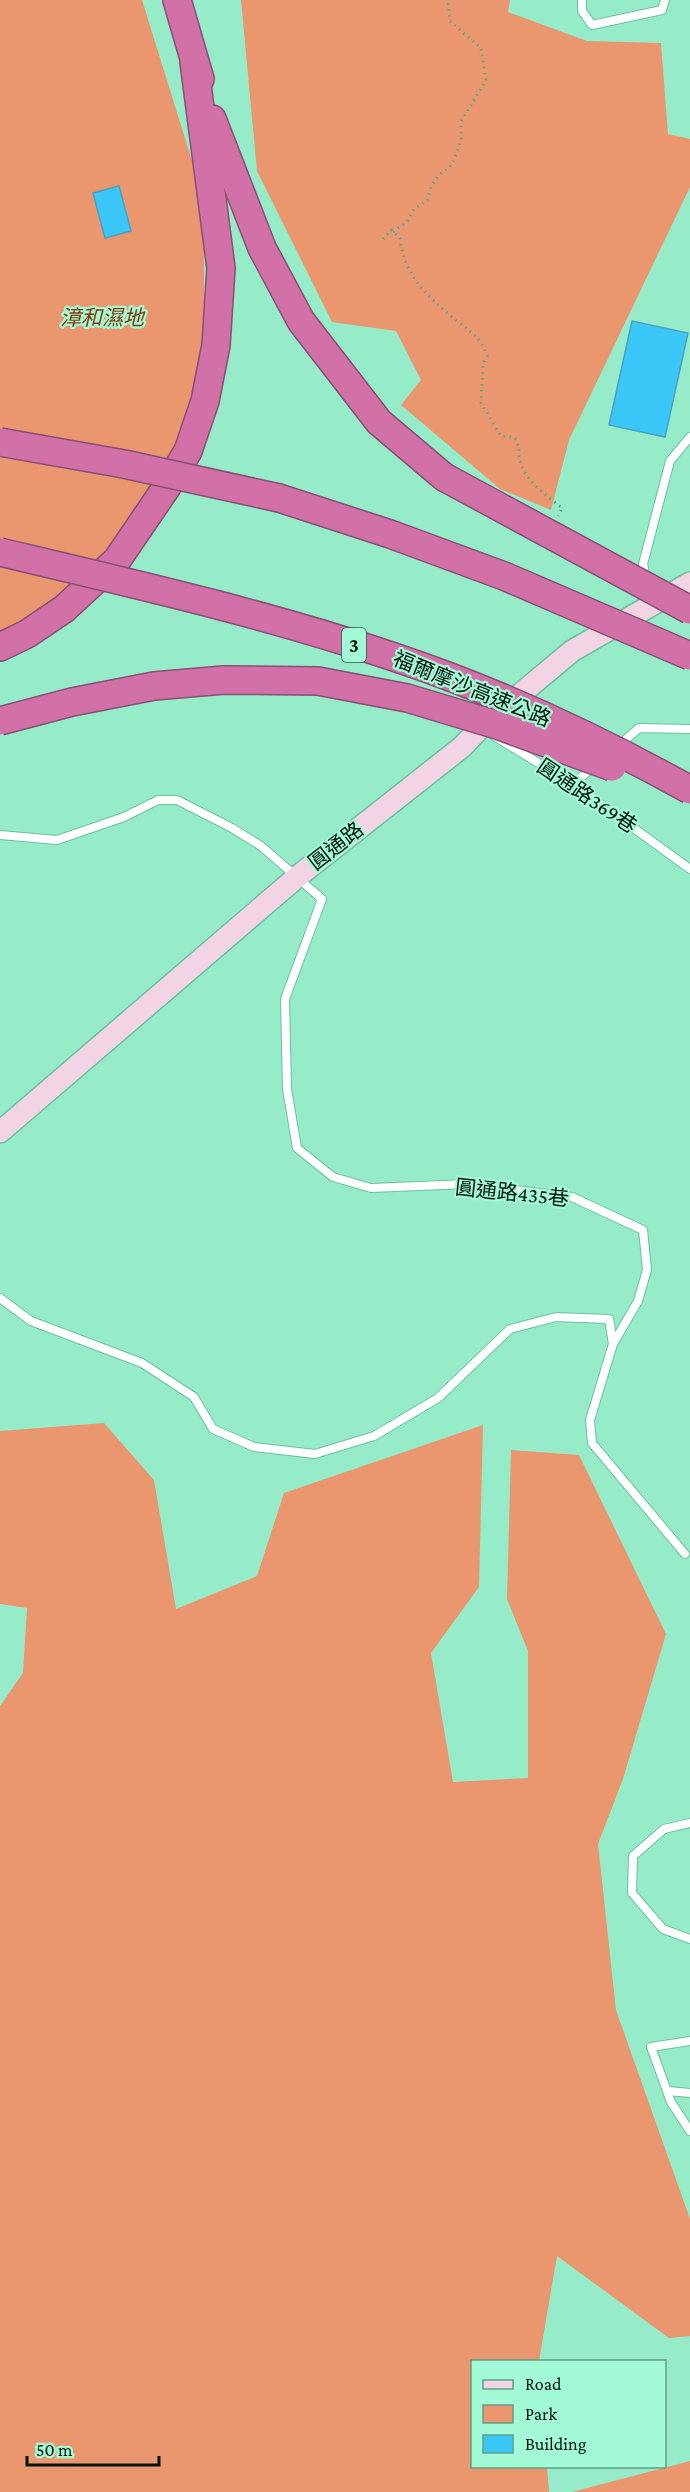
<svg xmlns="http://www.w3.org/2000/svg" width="690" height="2492" font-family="'Crimson Pro','Noto Sans TC',serif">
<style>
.green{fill:#ea9770}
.building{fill:#3bc7f7;stroke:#49a2c4;stroke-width:1.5}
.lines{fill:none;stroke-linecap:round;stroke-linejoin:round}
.lane-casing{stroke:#6cc19f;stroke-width:10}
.secondary-casing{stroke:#6cc19f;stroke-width:24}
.highway-casing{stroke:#885072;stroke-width:30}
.path{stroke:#64a58a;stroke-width:3;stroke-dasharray:1.5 4.5;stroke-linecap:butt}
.lane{stroke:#fff;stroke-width:8}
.secondary{stroke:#f2d4e5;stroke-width:21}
.highway{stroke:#d270a8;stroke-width:27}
.highway-bridge-casing{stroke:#885072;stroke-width:30;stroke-linecap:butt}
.highway-bridge{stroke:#d270a8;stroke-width:27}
.labels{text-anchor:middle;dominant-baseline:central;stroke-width:4.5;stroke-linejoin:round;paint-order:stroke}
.shield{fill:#a3fad6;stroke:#315a49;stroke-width:1.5}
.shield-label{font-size:20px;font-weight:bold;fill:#00160d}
.park-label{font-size:21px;font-style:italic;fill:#85390a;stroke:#a3fad6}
.street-label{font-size:21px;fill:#00160d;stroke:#a3fad6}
</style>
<rect width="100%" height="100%" fill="#96ecc9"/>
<g class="green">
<polygon points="0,0 142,0 193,164 204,247 204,335 196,393 172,455 143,506 84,581 0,637"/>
<polygon points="241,0 510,0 508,12 587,41 661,43 668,134 690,139 690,187 569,440 551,510 500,489 401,405 421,380 396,331 332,322 257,171"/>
<polygon points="104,1423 154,1480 176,1609 257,1576 284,1493 483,1425 479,1587 431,1653 453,1782 528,1778 528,1651 507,1599 511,1450 579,1455 666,1634 623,1779 598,1844 616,2010 690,2219 690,2336 669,2338 557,2256 539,2361 472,2362 472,2466 547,2467 549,2492 0,2492 0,1706 23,1673 27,1608 0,1604 0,1431"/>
<polygon points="690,2461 690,2492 572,2492"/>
</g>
<g class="building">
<polygon points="119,186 131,231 105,238 93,193"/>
<polygon points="632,321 688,333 665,437 609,425"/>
</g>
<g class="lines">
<defs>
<g id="lane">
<polyline points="582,0 582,11 592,25 662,10 665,0"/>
<polyline points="646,577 643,564 670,461 690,437"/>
<polyline points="494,736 573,784 690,869"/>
<polyline points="617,747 639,728 690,729"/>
<polyline points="573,784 594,766"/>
<polyline points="0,835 57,840 124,817 158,800 177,800 232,828 261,846 322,899 285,999 287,1089 297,1148 333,1177 371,1188 467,1184 572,1197 643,1230 647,1270 638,1301 613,1344 609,1319 556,1317 510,1329 438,1398 374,1436 315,1454 254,1447 213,1429 194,1397 142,1363 31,1321 0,1298"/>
<polyline points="613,1344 590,1420 592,1443 685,1554"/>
<polyline points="690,1823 664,1829 633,1856 632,1893 663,1929 690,1939"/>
<polyline points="690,2041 651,2047 671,2102 690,2131"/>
<polyline points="668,2091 690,2093"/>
</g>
<polyline id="secondary" points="0,1132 297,877 462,747 480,728 572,651 690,583"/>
<g id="highway">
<polyline points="177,0 200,79"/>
<polyline points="212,119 262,248 301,321 379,422 444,477"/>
<polyline points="0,647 27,634 64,609 117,560 166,488 188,451 205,401 216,345 221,268 194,62"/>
</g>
</defs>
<use href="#lane" class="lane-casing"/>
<use href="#secondary" class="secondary-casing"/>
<use href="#highway" class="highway-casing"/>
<g class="path">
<polyline points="393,232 407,222 414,209 427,201 431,187 439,175 452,165 461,140 461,122 486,80 481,48 450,21 448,0"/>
<path d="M383,239l8,-9 9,8c3,37 29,60 57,83 15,12 24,16 30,35l-4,9 -2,38 20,33 13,1c8,11 3,17 7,28 7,18 26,31 41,43l-4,8"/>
</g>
<use href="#lane" class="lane"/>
<use href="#secondary" class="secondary"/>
<use href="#highway" class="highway"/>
<defs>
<g id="highway-bridge">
<polyline points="0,442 124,464 279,498 390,534 504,576 690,656"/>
<polyline points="444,477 690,610"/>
<path d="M0,552c131,31 263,61 391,104 103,34 204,81 299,134"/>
<polyline points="0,721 72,702 154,686 224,680 318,681 407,698 497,725 612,767"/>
</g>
</defs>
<use href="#highway-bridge" class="highway-bridge-casing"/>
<use href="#highway-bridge" class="highway-bridge"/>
</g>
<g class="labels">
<rect class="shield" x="342" y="628" width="24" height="34" rx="4.5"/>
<g class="shield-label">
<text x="354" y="645">3</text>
</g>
<g class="park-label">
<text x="102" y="318">漳和濕地</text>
</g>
<g class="street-label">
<text transform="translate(472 689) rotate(22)">福爾摩沙高速公路</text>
<text transform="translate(587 796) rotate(34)">圓通路369巷</text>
<text transform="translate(336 846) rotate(-38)">圓通路</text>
<text transform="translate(512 1193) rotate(6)">圓通路435巷</text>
</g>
</g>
<rect x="471" y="2360" width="195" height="108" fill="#a3fad6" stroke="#629f86" stroke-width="1.5"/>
<rect x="483" y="2380" width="30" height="9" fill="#f2d4e5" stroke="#629f86" stroke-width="1.5"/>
<text x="525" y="2390" font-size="18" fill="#00160d">Road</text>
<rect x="483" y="2405" width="30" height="18" fill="#ea9770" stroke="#629f86" stroke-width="1.5"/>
<text x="525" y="2420" font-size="18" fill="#00160d">Park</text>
<rect x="483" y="2435" width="30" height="18" fill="#3bc7f7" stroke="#629f86" stroke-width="1.5"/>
<text x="525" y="2450" font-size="18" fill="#00160d">Building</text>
<path d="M27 2456v9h132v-9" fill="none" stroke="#00160d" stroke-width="3"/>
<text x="36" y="2456" font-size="18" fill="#00160d" stroke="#a3fad6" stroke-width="4.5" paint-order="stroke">50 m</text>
</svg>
